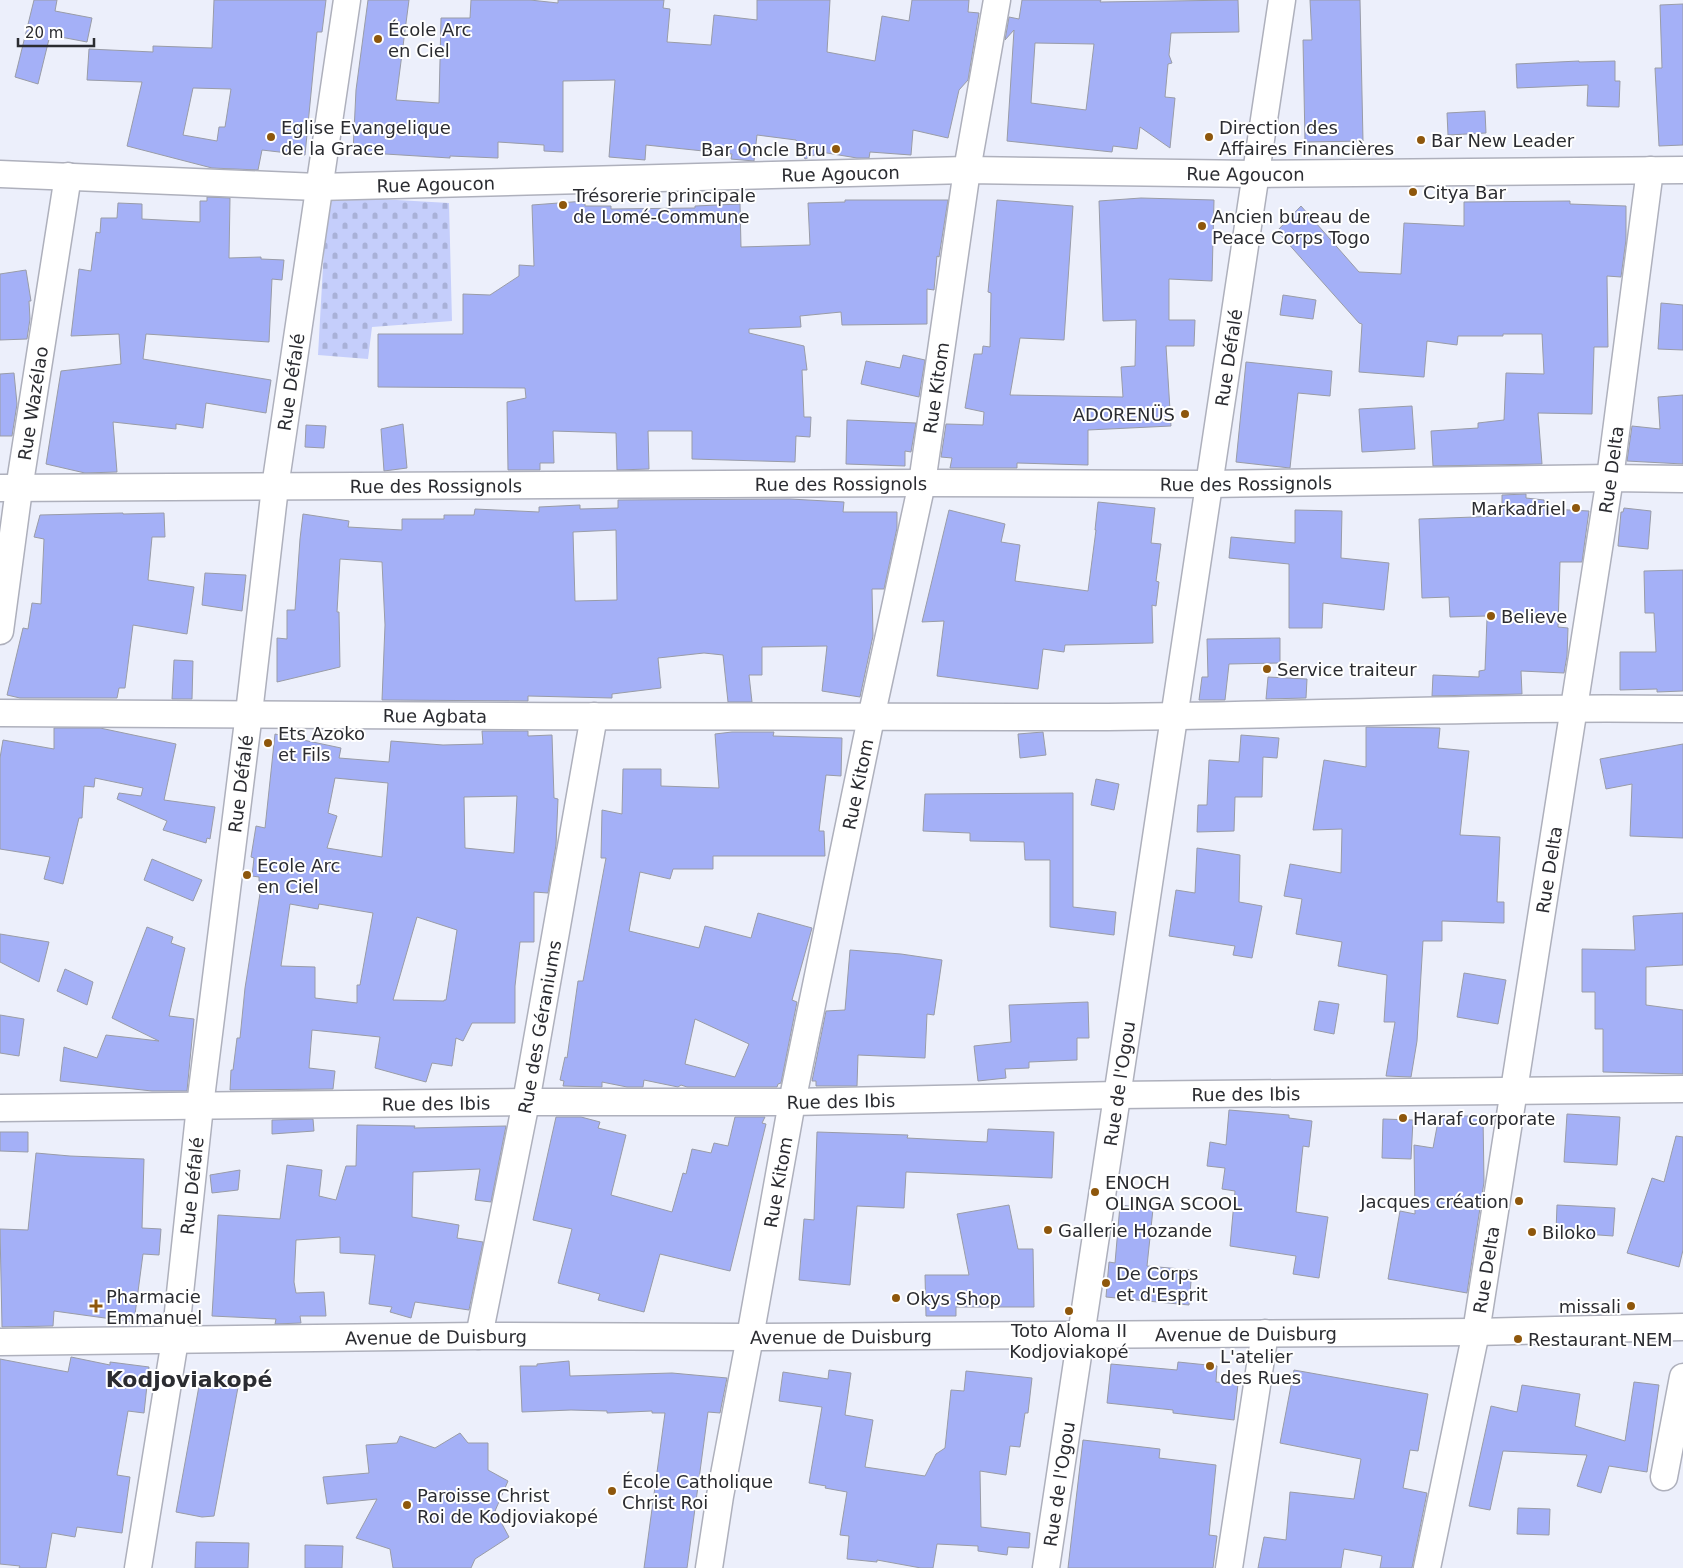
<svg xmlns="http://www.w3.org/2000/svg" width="1683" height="1568" font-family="'DejaVu Sans',sans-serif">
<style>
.cemetery{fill:url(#cemetery-stones)}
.building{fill:#a4b0f7;stroke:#999ca7;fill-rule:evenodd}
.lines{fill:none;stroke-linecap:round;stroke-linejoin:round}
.minor-casing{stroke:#aeb0bc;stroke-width:29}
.minor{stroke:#fff;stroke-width:26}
.poi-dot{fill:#8e570c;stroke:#fff;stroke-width:2}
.labels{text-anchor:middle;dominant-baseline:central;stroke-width:4;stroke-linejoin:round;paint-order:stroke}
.poi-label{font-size:18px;fill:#2b2c31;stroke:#fff;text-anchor:start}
.street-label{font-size:18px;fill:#2b2c31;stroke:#fff}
.district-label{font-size:22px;font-weight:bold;fill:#2b2c31;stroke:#fff}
</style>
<defs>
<pattern id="cemetery-stones" width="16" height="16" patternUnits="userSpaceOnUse" patternTransform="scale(1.25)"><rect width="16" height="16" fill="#c5cefb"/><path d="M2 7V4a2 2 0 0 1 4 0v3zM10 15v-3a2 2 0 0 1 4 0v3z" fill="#a9b1d8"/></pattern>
</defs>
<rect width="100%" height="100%" fill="#eceffb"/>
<polygon class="cemetery" points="327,196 449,203 452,321 372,327 368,359 318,355"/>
<g class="building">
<polygon points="34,0 57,0 55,11 92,18 87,42 50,35 38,84 15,77"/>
<path d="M214,0h112l-4,32h-5l-12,123 -43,-5 -4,20 -46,-2 -85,-22 15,-64 -55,-2 2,-31 64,3v-6l59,2zM193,88l38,1 -6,38h-6l-2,14 -34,-6z"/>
<polygon points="368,0 409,0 396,100 439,103 441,18 470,18 471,0 530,0 558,3 558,0 664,0 663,8 670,9 667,42 711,45 714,15 757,20 757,0 830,0 827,52 875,61 882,16 909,21 912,0 969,0 968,12 979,13 968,80 959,90 948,138 913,130 911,155 870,152 869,158 857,158 821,152 805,159 796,140 757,135 754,161 731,159 732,154 646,145 645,160 609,157 615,80 563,81 563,152 544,151 544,145 498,142 498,158 450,156 450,158 353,152 356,90"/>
<path d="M1022,0h79l-1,2 138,-2 1,32 -68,1 -2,22 3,8 -4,1 -3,33 10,1 -5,50 -30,-21 -3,22 -24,-3 -1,6 -105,-11 7,-111 -9,10 4,-23 10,2zM1035,43l59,1 -8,66 -55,-7z"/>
<polygon points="1310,0 1360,0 1363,141 1305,142 1303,40 1312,40"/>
<polygon points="1683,4 1683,145 1659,146 1655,68 1662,68 1660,5"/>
<polygon points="1579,61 1579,62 1615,61 1615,81 1620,81 1619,107 1587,106 1588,85 1517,88 1516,64"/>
<polygon points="1485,111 1486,133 1448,135 1447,113"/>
<polygon points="207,197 230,198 229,258 261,257 261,259 284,260 282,280 272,279 269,342 146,334 143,359 271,380 266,413 206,403 203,428 176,424 176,429 113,422 117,472 85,473 46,464 61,371 121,364 119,334 71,336 79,269 91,271 96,232 100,233 101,218 117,218 118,203 142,204 142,219 200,222 200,201 207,201"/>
<polygon points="1141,198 1214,200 1212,281 1169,279 1169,320 1195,320 1194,346 1166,346 1171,426 1088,430 1088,465 1017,463 1017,468 950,468 952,458 941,457 946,424 983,425 984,412 965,408 974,354 982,354 983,346 990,347 991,293 988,292 997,200 1073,206 1064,340 1020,338 1010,395 1123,397 1121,367 1135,366 1136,320 1103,321 1099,201"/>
<polygon points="845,200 948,200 939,257 937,256 934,290 927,289 927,324 842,325 841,312 800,316 801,327 749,329 749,333 804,346 807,370 802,370 804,417 811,417 810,437 796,436 795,462 692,459 692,431 648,431 649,469 617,470 616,433 553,431 554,463 540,463 540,470 508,470 507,402 526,398 525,388 378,387 378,334 463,334 463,294 490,295 519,276 519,265 534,266 532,205 585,201 585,206 611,206 611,209 695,208 695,206 740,204 741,247 810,245 808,203 845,202"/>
<polygon points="1570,201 1570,204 1626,206 1626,240 1621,277 1607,276 1608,347 1594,347 1592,414 1538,413 1542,464 1433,466 1431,431 1478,428 1478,423 1504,420 1506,373 1544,374 1542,334 1503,334 1503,336 1458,336 1457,345 1427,341 1424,377 1359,372 1362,324 1359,323 1277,231 1301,206 1359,272 1401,274 1404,223 1464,226 1464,202"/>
<polygon points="26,270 31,301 29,301 30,319 27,339 0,340 0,274"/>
<polygon points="1283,295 1316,300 1313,319 1280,315"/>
<polygon points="1661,303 1683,305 1683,350 1658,349"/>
<polygon points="903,355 925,360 919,397 861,384 866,361 900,368"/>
<polygon points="1246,362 1332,371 1330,396 1298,393 1290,468 1236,462"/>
<polygon points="14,373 17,404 12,436 0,436 0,374"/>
<polygon points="1683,395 1683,464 1627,461 1632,426 1660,429 1658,397"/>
<polygon points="1412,406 1415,449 1362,452 1359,409"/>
<polygon points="847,420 916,423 911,452 905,451 905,466 846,464"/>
<polygon points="403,424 407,468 384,471 381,429"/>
<polygon points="306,425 326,426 324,448 305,447"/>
<polygon points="1526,494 1526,498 1544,500 1545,507 1550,507 1550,509 1589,511 1582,562 1560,562 1558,627 1568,628 1567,656 1564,673 1521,671 1522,694 1432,696 1433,675 1479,677 1479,671 1485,670 1487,618 1487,616 1450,617 1449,597 1422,598 1419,519 1502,516 1502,495"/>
<path d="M790,499l54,3 -1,10h54v16l-13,61h-12l1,47 -13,61 -38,-6 5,-45 -65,1v28h-13l3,27h-24l-5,-47 -19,-2 -46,5 3,30 -49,6v4l-84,-2v5l-146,-1 3,-75 -3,-63 -42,-3 -3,53h2l1,55 -63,15v-44l10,1v-29h8l5,-71 3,-25 46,7 -1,6 54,3v-11h42v-4h30l1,-6 64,3v-5l41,-2v4l38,-1v-8zM616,530l1,70 -42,1 -2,-69z"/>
<polygon points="1098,502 1155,508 1151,543 1161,544 1156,581 1159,582 1156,606 1152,605 1153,643 1065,645 1064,652 1043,649 1038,689 937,676 944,621 922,622 949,510 1005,524 1001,542 1020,545 1015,581 1088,591 1096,530 1095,530"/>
<polygon points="1624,508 1651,511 1648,549 1618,546 1621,512 1623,512"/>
<polygon points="1295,510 1342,511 1341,558 1389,563 1384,610 1323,603 1322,628 1289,628 1289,564 1229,558 1231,537 1295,543"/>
<polygon points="123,513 123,514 164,513 165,537 152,537 148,580 194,587 187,634 133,625 125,688 119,688 117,698 20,698 7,695 23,628 28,629 32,603 41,604 44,539 34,537 40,515"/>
<polygon points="1683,570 1683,691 1657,692 1657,689 1620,690 1620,652 1656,652 1654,613 1645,613 1644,571"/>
<polygon points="205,573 246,575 242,611 202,605"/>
<polygon points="1280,638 1280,663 1229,664 1225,700 1199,700 1202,677 1208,677 1207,639"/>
<polygon points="174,660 193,661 192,699 172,699"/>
<polygon points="1268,677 1307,679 1306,698 1266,699"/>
<polygon points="1366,727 1440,728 1438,748 1469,751 1460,835 1500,837 1497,902 1504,902 1504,923 1442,921 1442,941 1423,941 1417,1041 1411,1077 1386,1076 1395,1022 1384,1022 1387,975 1338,966 1342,942 1296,934 1302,899 1284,896 1290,864 1341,873 1342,829 1313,830 1324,760 1366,767"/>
<polygon points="54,728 100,728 176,744 164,800 215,807 210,839 207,838 206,843 163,830 167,821 117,799 119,793 141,796 143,788 95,778 94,787 84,786 82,818 79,818 63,884 44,879 50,857 0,849 0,758 3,740 54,749"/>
<path d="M482,731h46v5l24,-1 2,63 4,1 -2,46 -8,48 -14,-1v50h-14l-5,44v37h-43l-9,18 -7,-3 -4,28 -20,-3 -6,19 -51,-14 5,-31 -68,-7 -3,38 26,3 -2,18 -103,1 1,-20h2l4,-32h3l5,-50 17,-107h-3v-4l-7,-1 2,-18 -3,-1 5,-31 9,2 10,-94 66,14 -2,10 50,4 2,-21 52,4 40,-1zM335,778l53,5 -6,74 -55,-9 10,-32 -9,-3zM517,796l-3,57 -49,-5 -1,-51zM290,904l28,5 1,-5 54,9 -13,72h-3v18l-42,-5v-31l-34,-1zM417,917l40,13 -11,70h-2v1l-51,-1z"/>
<path d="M732,732h42l-1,4 69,2 -1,38 -15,-1 -7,56h5l1,25h-112v13h-40l-3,10 -30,-7 -11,59 70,17 6,-22 46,12 7,-25 54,15 -20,72 5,2 -16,81 -3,1 -1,3h-90l-6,-2 -3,2 -34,-7 -1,7h-16l-25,-5v5l-39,-1 1,-5 -4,-1 5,-23 2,1 11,-77h5l23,-123h-5l1,-48 20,4 1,-45h38v17l58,2 -4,-54zM695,1019l54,25 -14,33 -50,-13z"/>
<polygon points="1043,732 1046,755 1020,758 1018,734"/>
<polygon points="1241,735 1279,738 1277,758 1263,757 1262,797 1235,797 1234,831 1197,832 1198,805 1207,805 1209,760 1239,762"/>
<polygon points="1683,744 1683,838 1630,836 1632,784 1606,789 1600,759"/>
<polygon points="1096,779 1119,784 1114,810 1091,805"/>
<polygon points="1073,793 1073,907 1116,912 1114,935 1050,927 1050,860 1025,860 1024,842 970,841 970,833 923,831 925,794"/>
<polygon points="1197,848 1240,855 1239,902 1262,906 1252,958 1233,955 1235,946 1169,936 1176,890 1195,893"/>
<polygon points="152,859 202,880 193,901 144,880"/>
<polygon points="1683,913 1683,965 1646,967 1646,1005 1683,1010 1683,1074 1603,1072 1603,1029 1595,1029 1595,992 1582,992 1582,949 1635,950 1633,916"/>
<polygon points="147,927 173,937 171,943 185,948 169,1016 194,1019 187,1091 152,1091 60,1081 64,1047 97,1058 106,1035 159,1041 112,1018"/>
<polygon points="0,934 49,942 39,982 0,962"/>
<polygon points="850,950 901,954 942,960 934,1015 927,1014 925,1058 858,1055 857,1086 816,1086 816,1081 812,1081 826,1011 845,1010"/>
<polygon points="65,969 93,982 87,1005 57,991"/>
<polygon points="1464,973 1506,980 1498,1024 1457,1017"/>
<polygon points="1319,1001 1339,1004 1334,1034 1314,1030"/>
<polygon points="1088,1002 1089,1038 1077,1038 1077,1060 1029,1062 1029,1068 1005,1069 1006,1078 978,1081 974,1046 1011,1042 1009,1005"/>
<polygon points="0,1015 24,1019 19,1056 0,1053"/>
<polygon points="1229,1110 1289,1115 1289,1118 1312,1121 1309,1147 1303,1146 1296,1212 1328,1217 1319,1278 1293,1274 1296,1256 1230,1246 1235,1191 1222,1189 1225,1168 1207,1166 1210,1142 1226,1145"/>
<polygon points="1567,1114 1620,1117 1617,1165 1564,1162"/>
<polygon points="1439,1116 1483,1116 1484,1182 1467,1293 1388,1279 1400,1211 1415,1214 1414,1145 1433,1148"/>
<polygon points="556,1117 581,1117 600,1122 598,1128 626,1135 611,1195 672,1212 683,1173 686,1174 692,1149 711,1153 714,1143 728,1146 735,1117 765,1117 762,1123 766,1124 730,1271 660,1254 644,1312 598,1300 600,1294 558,1283 572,1229 533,1220"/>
<polygon points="313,1119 314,1131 272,1134 272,1120"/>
<polygon points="1383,1119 1413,1120 1411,1159 1382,1158"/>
<polygon points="357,1125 415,1126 414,1128 506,1126 491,1202 475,1200 480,1169 413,1172 412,1217 459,1225 457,1238 483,1242 469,1310 415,1302 411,1318 390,1312 392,1307 369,1304 375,1255 340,1253 340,1237 296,1240 294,1282 296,1293 324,1292 326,1316 300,1316 301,1323 275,1324 276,1319 212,1316 218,1215 280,1219 287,1165 322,1170 319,1196 336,1200 346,1166 356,1166"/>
<polygon points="988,1129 1054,1132 1052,1178 906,1172 904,1208 857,1206 850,1285 799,1280 804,1219 814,1220 817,1132 908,1135 907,1138 987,1142"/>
<polygon points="0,1132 28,1132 28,1152 0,1151"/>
<polygon points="1676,1136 1683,1137 1683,1250 1679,1267 1627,1253 1652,1178 1664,1182"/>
<polygon points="36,1153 70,1156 144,1159 142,1228 161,1229 159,1255 143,1254 134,1322 54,1311 53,1326 2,1327 0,1229 28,1230"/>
<polygon points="240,1170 238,1190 212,1193 210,1175"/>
<polygon points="1009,1205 1018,1249 1033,1249 1034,1307 956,1307 956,1316 926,1316 925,1275 969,1275 957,1214"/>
<polygon points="1120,1205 1153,1209 1147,1266 1192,1270 1189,1305 1106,1297 1109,1262 1115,1263"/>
<polygon points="1557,1205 1615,1208 1613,1236 1556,1232"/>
<polygon points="71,1357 110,1365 110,1362 149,1367 144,1413 128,1411 117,1475 130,1477 122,1533 77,1527 75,1537 52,1533 46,1568 19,1568 20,1566 0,1564 0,1359 68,1372"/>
<polygon points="569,1361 570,1376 672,1373 727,1378 720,1413 708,1412 687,1568 644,1568 665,1413 652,1413 652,1411 607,1413 607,1411 571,1410 522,1412 520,1366 537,1366 537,1364"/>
<polygon points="1178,1362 1217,1366 1216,1382 1238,1384 1234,1420 1173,1413 1173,1410 1107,1403 1111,1364 1177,1370"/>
<polygon points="829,1370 851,1373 845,1415 873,1420 865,1467 925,1476 936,1454 945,1448 951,1390 964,1391 966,1371 1032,1378 1028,1413 1025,1413 1020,1447 1010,1446 1006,1475 980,1471 981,1527 1030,1533 1029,1548 1008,1547 1007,1555 978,1551 978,1546 937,1544 933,1568 921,1568 877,1560 877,1562 847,1559 849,1536 840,1535 847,1492 825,1488 826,1486 809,1483 822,1407 779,1401 783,1372 828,1379"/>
<polygon points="1294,1370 1428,1394 1418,1451 1410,1450 1403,1488 1427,1493 1412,1568 1380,1568 1382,1556 1344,1549 1341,1568 1258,1568 1264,1537 1286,1540 1290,1492 1354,1499 1361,1459 1280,1443"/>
<polygon points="201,1375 239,1382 214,1516 202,1517 176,1512"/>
<polygon points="1634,1382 1659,1385 1647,1472 1609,1466 1601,1493 1577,1486 1587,1455 1503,1451 1490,1510 1469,1506 1491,1406 1517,1412 1522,1385 1580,1394 1575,1426 1625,1441"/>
<polygon points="460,1433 468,1443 488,1443 488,1470 508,1481 495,1511 509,1537 475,1559 471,1568 393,1568 390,1549 356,1538 377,1499 327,1504 323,1477 369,1473 366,1445 397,1443 400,1436 435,1448"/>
<polygon points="1083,1440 1160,1449 1159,1458 1216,1465 1209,1535 1217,1536 1213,1568 1068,1568"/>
<polygon points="1518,1508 1550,1509 1549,1535 1517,1534"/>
<polygon points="196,1542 249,1543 248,1568 195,1568"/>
<polygon points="305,1545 343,1546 342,1568 305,1568"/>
</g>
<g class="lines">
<defs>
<g id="minor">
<path id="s1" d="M0,174l318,13 649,-17 289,4 427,-4"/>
<path id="s2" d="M0,488l922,-5 287,1 401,-6 73,1"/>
<path id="s3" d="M0,631l19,-142 49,-313"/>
<path id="s4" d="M0,713c364,1 727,6 1091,4 197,-1 395,-11 592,-8"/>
<path id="s5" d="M0,1108l526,-6h266l325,-7 566,-6"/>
<path id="s6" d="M479,1336l47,-234 68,-386"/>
<path id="s7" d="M0,1342l479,-6 271,1 726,-5 207,-5"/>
<polyline points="1664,1477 1683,1377"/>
<path id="s8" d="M138,1568l37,-228 25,-234 49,-393 26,-226 72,-487"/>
<path id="s9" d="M709,1568l11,-72 30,-159 42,-235 79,-384 51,-235 45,-313 30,-170"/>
<path id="s10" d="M1046,1568l236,-1568"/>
<polyline points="1229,1568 1265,1333"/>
<path id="s11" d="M1427,1568l49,-236 134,-854 40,-308"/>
</g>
</defs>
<use href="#minor" class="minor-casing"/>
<use href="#minor" class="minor"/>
</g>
<g class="poi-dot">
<circle cx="378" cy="39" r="5"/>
<circle cx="271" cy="137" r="5"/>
<circle cx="1209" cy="137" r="5"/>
<circle cx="1421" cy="140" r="5"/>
<circle cx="836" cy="149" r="5"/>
<circle cx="1413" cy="192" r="5"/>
<circle cx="563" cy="205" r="5"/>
<circle cx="1202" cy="226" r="5"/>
<circle cx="1185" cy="414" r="5"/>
<circle cx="1576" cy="508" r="5"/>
<circle cx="1491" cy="616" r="5"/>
<circle cx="1267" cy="669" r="5"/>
<circle cx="268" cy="743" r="5"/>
<circle cx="247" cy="875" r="5"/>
<circle cx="1403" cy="1118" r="5"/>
<circle cx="1095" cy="1192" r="5"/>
<circle cx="1519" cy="1201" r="5"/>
<circle cx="1048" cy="1230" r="5"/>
<circle cx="1532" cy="1232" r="5"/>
<circle cx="1106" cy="1283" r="5"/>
<circle cx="896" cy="1298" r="5"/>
<path d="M93.5 1298.5h5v5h5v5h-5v5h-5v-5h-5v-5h5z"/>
<circle cx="1631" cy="1306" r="5"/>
<circle cx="1069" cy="1311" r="5"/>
<circle cx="1518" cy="1339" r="5"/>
<circle cx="1210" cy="1366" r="5"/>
<circle cx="612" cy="1491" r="5"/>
<circle cx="407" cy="1505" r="5"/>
</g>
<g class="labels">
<g class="poi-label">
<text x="388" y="29">École Arc<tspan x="388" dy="21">en Ciel</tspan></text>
<text x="281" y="127">Eglise Evangelique<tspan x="281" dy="21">de la Grace</tspan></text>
<text x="1219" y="127">Direction des<tspan x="1219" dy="21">Affaires Financières</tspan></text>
<text x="1431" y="140">Bar New Leader</text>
<text x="826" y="149" text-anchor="end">Bar Oncle Bru</text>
<text x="1423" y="192">Citya Bar</text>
<text x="573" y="195">Trésorerie principale<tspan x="573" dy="21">de Lomé-Commune</tspan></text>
<text x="1212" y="216">Ancien bureau de<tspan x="1212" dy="21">Peace Corps Togo</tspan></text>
<text x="1175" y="414" text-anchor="end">ADORENÜS</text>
<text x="1566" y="508" text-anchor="end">Markadriel</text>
<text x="1501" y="616">Believe</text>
<text x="1277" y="669">Service traiteur</text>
<text x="278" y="733">Ets Azoko<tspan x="278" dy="21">et Fils</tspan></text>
<text x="257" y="865">Ecole Arc<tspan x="257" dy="21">en Ciel</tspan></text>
<text x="1413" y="1118">Haraf corporate</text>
<text x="1105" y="1182">ENOCH<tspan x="1105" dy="21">OLINGA SCOOL</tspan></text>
<text x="1509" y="1201" text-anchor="end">Jacques création</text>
<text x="1058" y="1230">Gallerie Hozande</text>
<text x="1542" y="1232">Biloko</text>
<text x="1116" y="1273">De Corps<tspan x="1116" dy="21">et d'Esprit</tspan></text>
<text x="106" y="1296">Pharmacie<tspan x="106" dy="21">Emmanuel</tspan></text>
<text x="906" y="1298">Okys Shop</text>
<text x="1621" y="1306" text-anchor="end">missali</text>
<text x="1069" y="1330" text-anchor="middle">Toto Aloma II<tspan x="1069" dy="21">Kodjoviakopé</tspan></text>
<text x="1528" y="1339">Restaurant NEM</text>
<text x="1220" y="1356">L'atelier<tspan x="1220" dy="21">des Rues</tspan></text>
<text x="622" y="1481">École Catholique<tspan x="622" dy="21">Christ Roi</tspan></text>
<text x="417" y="1495">Paroisse Christ<tspan x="417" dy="21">Roi de Kodjoviakopé</tspan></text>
</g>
<g class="street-label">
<text stroke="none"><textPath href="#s1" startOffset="841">Rue Agoucon</textPath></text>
<text stroke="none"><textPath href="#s1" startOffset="1246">Rue Agoucon</textPath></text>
<text stroke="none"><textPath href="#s1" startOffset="436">Rue Agoucon</textPath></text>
<text stroke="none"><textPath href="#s10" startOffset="1224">Rue Défalé</textPath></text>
<text stroke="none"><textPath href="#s8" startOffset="1196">Rue Défalé</textPath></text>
<text stroke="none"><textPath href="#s9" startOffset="1202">Rue Kitom</textPath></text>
<text stroke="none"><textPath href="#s3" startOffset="230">Rue Wazélao</textPath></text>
<text stroke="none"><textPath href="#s11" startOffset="1114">Rue Delta</textPath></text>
<text stroke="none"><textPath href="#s2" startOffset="841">Rue des Rossignols</textPath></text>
<text stroke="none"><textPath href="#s2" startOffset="1246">Rue des Rossignols</textPath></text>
<text stroke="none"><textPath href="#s2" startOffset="436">Rue des Rossignols</textPath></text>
<text stroke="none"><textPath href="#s4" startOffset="435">Rue Agbata</textPath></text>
<text stroke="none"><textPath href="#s8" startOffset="791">Rue Défalé</textPath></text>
<text stroke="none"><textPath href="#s9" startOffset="798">Rue Kitom</textPath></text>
<text stroke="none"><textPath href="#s11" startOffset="709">Rue Delta</textPath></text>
<text stroke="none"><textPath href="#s6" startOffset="315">Rue des Géraniums</textPath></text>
<text stroke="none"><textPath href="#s10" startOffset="490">Rue de l'Ogou</textPath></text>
<text stroke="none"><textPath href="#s5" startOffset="1246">Rue des Ibis</textPath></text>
<text stroke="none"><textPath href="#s5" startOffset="841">Rue des Ibis</textPath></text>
<text stroke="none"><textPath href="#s5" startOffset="436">Rue des Ibis</textPath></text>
<text stroke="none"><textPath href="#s9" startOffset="392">Rue Kitom</textPath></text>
<text stroke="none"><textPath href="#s8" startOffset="386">Rue Défalé</textPath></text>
<text stroke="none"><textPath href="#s11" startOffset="304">Rue Delta</textPath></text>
<text stroke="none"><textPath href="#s7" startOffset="1246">Avenue de Duisburg</textPath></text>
<text stroke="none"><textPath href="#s7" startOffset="841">Avenue de Duisburg</textPath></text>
<text stroke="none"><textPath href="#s7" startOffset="436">Avenue de Duisburg</textPath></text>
<text stroke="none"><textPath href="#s10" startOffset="85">Rue de l'Ogou</textPath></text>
</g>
<g class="district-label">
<text x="189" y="1379">Kodjoviakopé</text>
</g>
</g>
<path d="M18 38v8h76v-8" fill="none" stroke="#2b2c31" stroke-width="2.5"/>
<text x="25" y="38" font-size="15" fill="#2b2c31" stroke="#ffffff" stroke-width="4" paint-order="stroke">20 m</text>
</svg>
